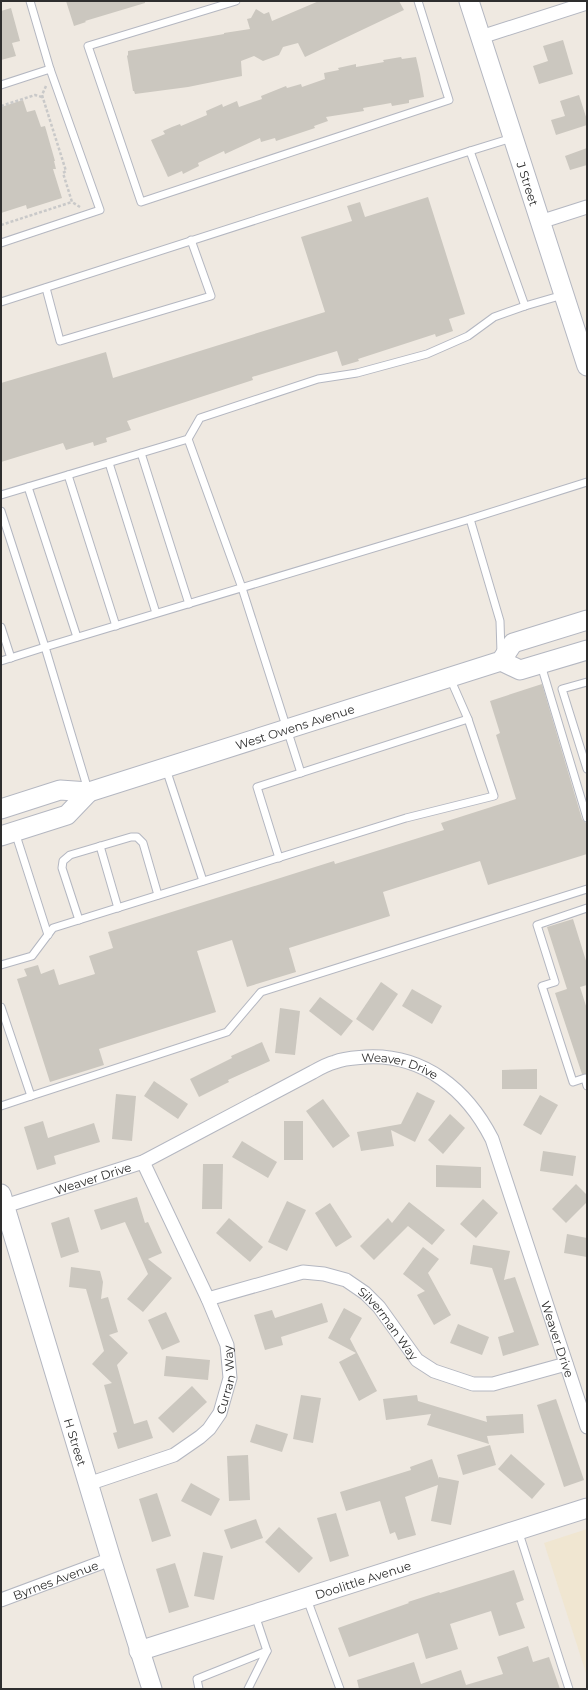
<svg xmlns="http://www.w3.org/2000/svg" width="588" height="1690" font-family="Montserrat,sans-serif">
<style>
.education{fill:#f0e6d1}
.building{fill:#cbc7bf}
.lines{fill:none;stroke-linecap:round;stroke-linejoin:round}
.lane-casing{stroke:#b4b7c1;stroke-width:9}
.street-casing{stroke:#b4b7c1;stroke-width:15}
.secondary-casing{stroke:#b4b7c1;stroke-width:21}
.path{stroke:#c9c9c9;stroke-width:2.5;stroke-dasharray:3 2;stroke-linecap:butt}
.lane{stroke:#fff;stroke-width:7}
.street{stroke:#fff;stroke-width:13}
.secondary{stroke:#fff;stroke-width:19}
.labels{text-anchor:middle;dominant-baseline:central;stroke-width:3;stroke-linejoin:round;paint-order:stroke}
.street-label{font-size:12px;fill:#2e2e2e;stroke:#fff}
</style>
<rect width="100%" height="100%" fill="#efe9e1"/>
<polygon class="education" points="587,1529 587,1676 544,1543"/>
<g class="building">
<polygon points="66,1 145,1 145,3 85,21 86,22 74,26"/>
<polygon points="319,1 399,1 404,10 305,57 298,43 283,47 279,55 263,61 254,56 241,61 242,76 188,87 135,94 134,91 133,91 127,56 128,55 128,51 224,34 224,33 250,29 247,19 251,18 256,9 264,14 269,12 272,21"/>
<polygon points="11,8 20,41 12,43 16,56 1,60 1,11"/>
<polygon points="563,40 573,74 539,84 533,66 548,61 543,46"/>
<polygon points="401,57 402,59 416,57 420,74 424,97 409,100 409,103 392,106 391,103 363,108 364,111 326,117 328,121 314,126 315,128 276,141 275,138 261,142 260,138 225,154 224,151 198,163 199,166 183,174 182,171 168,177 151,140 165,134 163,131 172,127 180,124 181,126 207,115 206,111 222,104 223,107 237,101 239,107 262,99 261,96 286,86 287,88 301,84 302,87 325,79 324,73 339,70 338,68 356,64 356,67 384,62 383,60"/>
<polygon points="579,95 587,120 587,125 556,135 551,120 565,116 560,101"/>
<polygon points="23,100 27,112 35,110 41,127 45,126 55,161 54,161 56,169 53,169 62,198 27,209 26,205 1,213 1,107"/>
<polygon points="587,148 587,165 570,170 565,156"/>
<polygon points="428,197 465,314 449,319 453,331 436,337 435,334 358,359 359,361 342,366 337,351 252,377 253,380 127,421 131,430 106,438 107,442 94,446 93,442 66,450 63,443 1,462 1,383 106,352 113,378 325,312 301,237 352,221 347,206 360,202 365,217"/>
<polygon points="542,684 582,819 587,824 587,854 488,885 480,861 383,892 390,916 289,948 296,972 247,987 232,940 197,951 216,1012 99,1049 104,1065 50,1082 17,979 27,976 24,969 38,965 41,974 54,969 59,985 95,974 89,956 113,948 108,932 334,861 335,864 444,830 441,823 516,799 496,735 500,733 490,701"/>
<polygon points="573,919 587,964 587,985 580,987 587,1009 587,1074 582,1074 555,993 567,989 547,927"/>
<polygon points="381,982 398,994 373,1031 356,1019"/>
<polygon points="412,989 442,1006 432,1024 402,1006"/>
<polygon points="320,997 353,1021 341,1036 309,1011"/>
<polygon points="280,1008 300,1011 295,1055 275,1053"/>
<polygon points="262,1042 270,1061 228,1080 229,1082 199,1097 190,1079 232,1058 231,1056"/>
<polygon points="537,1069 537,1089 502,1089 502,1070"/>
<polygon points="154,1081 188,1104 178,1119 144,1096"/>
<polygon points="417,1092 435,1101 415,1142 391,1130 394,1146 361,1151 357,1132 401,1124"/>
<polygon points="116,1094 136,1096 132,1141 112,1139"/>
<polygon points="540,1095 558,1105 541,1135 523,1125"/>
<polygon points="323,1099 350,1136 333,1148 306,1111"/>
<polygon points="450,1114 465,1128 443,1154 428,1140"/>
<polygon points="43,1121 48,1138 94,1123 100,1142 54,1156 56,1164 37,1170 24,1127"/>
<rect x="284" y="1121" width="19" height="39"/>
<polygon points="242,1141 277,1162 268,1178 232,1157"/>
<polygon points="543,1151 576,1156 573,1176 540,1171"/>
<polygon points="203,1164 223,1164 222,1209 202,1209"/>
<polygon points="436,1165 481,1167 481,1188 436,1187"/>
<polygon points="576,1184 587,1195 587,1202 566,1223 552,1209"/>
<polygon points="137,1197 145,1223 148,1222 162,1253 148,1259 172,1278 143,1312 127,1299 148,1274 125,1222 101,1230 94,1210"/>
<polygon points="483,1199 498,1213 476,1238 460,1224"/>
<polygon points="287,1201 306,1210 287,1251 268,1242"/>
<polygon points="409,1202 445,1230 432,1245 408,1226 374,1260 360,1246 388,1218 392,1223"/>
<polygon points="330,1203 352,1237 336,1247 315,1213"/>
<polygon points="69,1217 79,1252 61,1258 51,1223"/>
<polygon points="229,1218 263,1247 250,1262 216,1233"/>
<polygon points="567,1234 587,1238 587,1257 564,1253"/>
<polygon points="473,1245 510,1251 504,1280 515,1277 539,1345 503,1356 498,1337 514,1332 492,1268 470,1264"/>
<polygon points="423,1247 439,1259 428,1273 451,1315 434,1325 417,1295 425,1291 403,1274"/>
<polygon points="71,1267 100,1271 103,1282 101,1299 108,1297 118,1332 109,1335 128,1353 117,1365 134,1424 147,1420 153,1438 118,1449 113,1433 117,1432 104,1385 112,1383 92,1364 104,1351 86,1289 69,1287"/>
<polygon points="322,1303 328,1322 281,1337 283,1345 265,1350 254,1315 272,1310 275,1318"/>
<polygon points="344,1308 362,1318 350,1339 377,1391 359,1401 339,1362 356,1353 328,1338"/>
<polygon points="166,1312 180,1342 162,1350 148,1320"/>
<polygon points="458,1324 489,1337 482,1355 450,1343"/>
<polygon points="166,1356 210,1360 208,1380 164,1376"/>
<polygon points="192,1386 207,1402 173,1433 158,1418"/>
<polygon points="301,1395 321,1398 313,1443 293,1439"/>
<polygon points="417,1395 418,1401 487,1422 486,1416 523,1414 524,1433 487,1436 489,1444 427,1425 431,1414 386,1420 383,1399"/>
<polygon points="556,1399 584,1480 564,1487 537,1405"/>
<polygon points="256,1424 288,1434 282,1452 250,1442"/>
<polygon points="490,1445 496,1465 463,1475 457,1455"/>
<polygon points="511,1454 545,1484 532,1499 498,1469"/>
<polygon points="248,1455 250,1500 229,1501 227,1456"/>
<polygon points="432,1459 439,1479 439,1477 459,1481 451,1525 431,1521 438,1485 405,1497 416,1535 398,1540 395,1532 390,1534 380,1501 346,1511 340,1492 411,1470 410,1467"/>
<polygon points="191,1483 220,1499 211,1516 181,1501"/>
<polygon points="157,1493 171,1536 152,1542 139,1499"/>
<polygon points="336,1513 349,1556 330,1562 317,1518"/>
<polygon points="256,1519 263,1538 231,1549 224,1530"/>
<polygon points="279,1527 313,1558 299,1573 265,1542"/>
<polygon points="203,1552 223,1556 214,1600 194,1596"/>
<polygon points="175,1563 189,1607 169,1613 156,1569"/>
<polygon points="514,1570 524,1600 516,1603 525,1628 499,1636 491,1611 450,1624 458,1649 426,1659 418,1633 349,1657 338,1628 409,1603 408,1602 439,1592 440,1593"/>
<polygon points="528,1646 533,1662 549,1657 560,1689 359,1689 357,1680 414,1662 421,1684 461,1670 466,1685 503,1674 497,1657"/>
</g>
<g class="lines">
<defs>
<g id="lane">
<polyline points="30,1 50,69"/>
<polyline points="236,1 88,46 141,202 449,100 418,1"/>
<polyline points="1,85 50,69 100,210 1,243"/>
<polyline points="470,151 512,138"/>
<polyline points="46,288 60,341 211,296 191,240"/>
<polyline points="1,302 470,151 525,306"/>
<polyline points="188,439 242,588 301,773"/>
<polyline points="141,453 189,604"/>
<polyline points="109,463 156,613"/>
<polyline points="68,475 116,626"/>
<polyline points="28,487 77,637"/>
<polyline points="1,495 188,439 200,418 318,379 357,373 427,354 468,336 494,317 525,306 563,295"/>
<polyline points="1,511 45,647 88,790"/>
<polyline points="470,519 500,621 501,653"/>
<polyline points="1,627 11,658"/>
<polyline points="1,661 45,647 470,519 587,482"/>
<polyline points="541,665 587,818"/>
<polyline points="587,682 562,689 587,769"/>
<polyline points="166,769 203,881"/>
<polyline points="15,832 48,935"/>
<polyline points="100,846 118,908"/>
<polyline points="279,858 257,787 468,719"/>
<polyline points="587,908 537,925 555,982 542,986 573,1082 585,1078 587,1086"/>
<polyline points="79,920 62,868 63,861 70,855 131,837 137,837 143,843 158,895"/>
<polyline points="1,965 32,956 53,928 406,818 494,796 468,719 450,678"/>
<polyline points="1,1007 31,1096 227,1032 261,992 587,889"/>
<polyline points="1,1106 31,1096"/>
<polyline points="518,1530 569,1689"/>
<polyline points="307,1599 340,1689"/>
<polyline points="199,1689 197,1679 267,1651 255,1615"/>
<polyline points="248,1689 267,1651"/>
</g>
<g id="street">
<polyline points="481,37 587,3"/>
<polyline points="540,222 587,207"/>
<path id="s1" d="M5,1206l138,-44 170,-90c7,-4 14,-8 22,-10 10,-4 21,-4 31,-5 58,-3 101,33 126,82l95,288"/>
<path id="s2" d="M208,1299l95,-27 21,2 22,6 19,13 14,14 38,53 17,11 39,13h20l73,-20"/>
<path id="s3" d="M88,1484l86,-29 26,-18 9,-8 11,-16 10,-35 -3,-33 -19,-46 -65,-137"/>
<path id="s4" d="M1,1600l110,-41"/>
</g>
<g id="secondary">
<path id="s5" d="M469,1l118,365"/>
<polyline points="501,661 520,670 587,650"/>
<path id="s6" d="M1,809l59,-19 29,2 412,-131 12,-18 74,-23"/>
<polyline points="1,836 67,815 89,792"/>
<path id="s7" d="M1,1194l110,365 41,130"/>
<path id="s8" d="M139,1651l448,-143"/>
</g>
</defs>
<use href="#lane" class="lane-casing"/>
<use href="#street" class="street-casing"/>
<use href="#secondary" class="secondary-casing"/>
<g class="path">
<polyline points="46,86 42,95 66,171 63,173 72,202 80,207"/>
<polyline points="1,106 35,95 42,97"/>
<polyline points="1,225 72,202"/>
</g>
<use href="#lane" class="lane"/>
<use href="#street" class="street"/>
<use href="#secondary" class="secondary"/>
</g>
<g class="labels">
<g class="street-label">
<text stroke="none"><textPath href="#s5" startOffset="192">J Street</textPath></text>
<text stroke="none"><textPath href="#s6" startOffset="307">West Owens Avenue</textPath></text>
<text stroke="none"><textPath href="#s1" startOffset="428">Weaver Drive</textPath></text>
<text stroke="none"><textPath href="#s1" startOffset="92">Weaver Drive</textPath></text>
<text stroke="none"><textPath href="#s2" startOffset="204">Silverman Way</textPath></text>
<text stroke="none"><textPath href="#s1" startOffset="763">Weaver Drive</textPath></text>
<text stroke="none"><textPath href="#s3" startOffset="188">Curran Way</textPath></text>
<text stroke="none"><textPath href="#s7" startOffset="259">H Street</textPath></text>
<text stroke="none"><textPath href="#s4" startOffset="58">Byrnes Avenue</textPath></text>
<text stroke="none"><textPath href="#s8" startOffset="235">Doolittle Avenue</textPath></text>
</g>
</g>
<rect width="588" height="1690" fill="none" stroke="#2e2e2e" stroke-width="4"/>
</svg>
